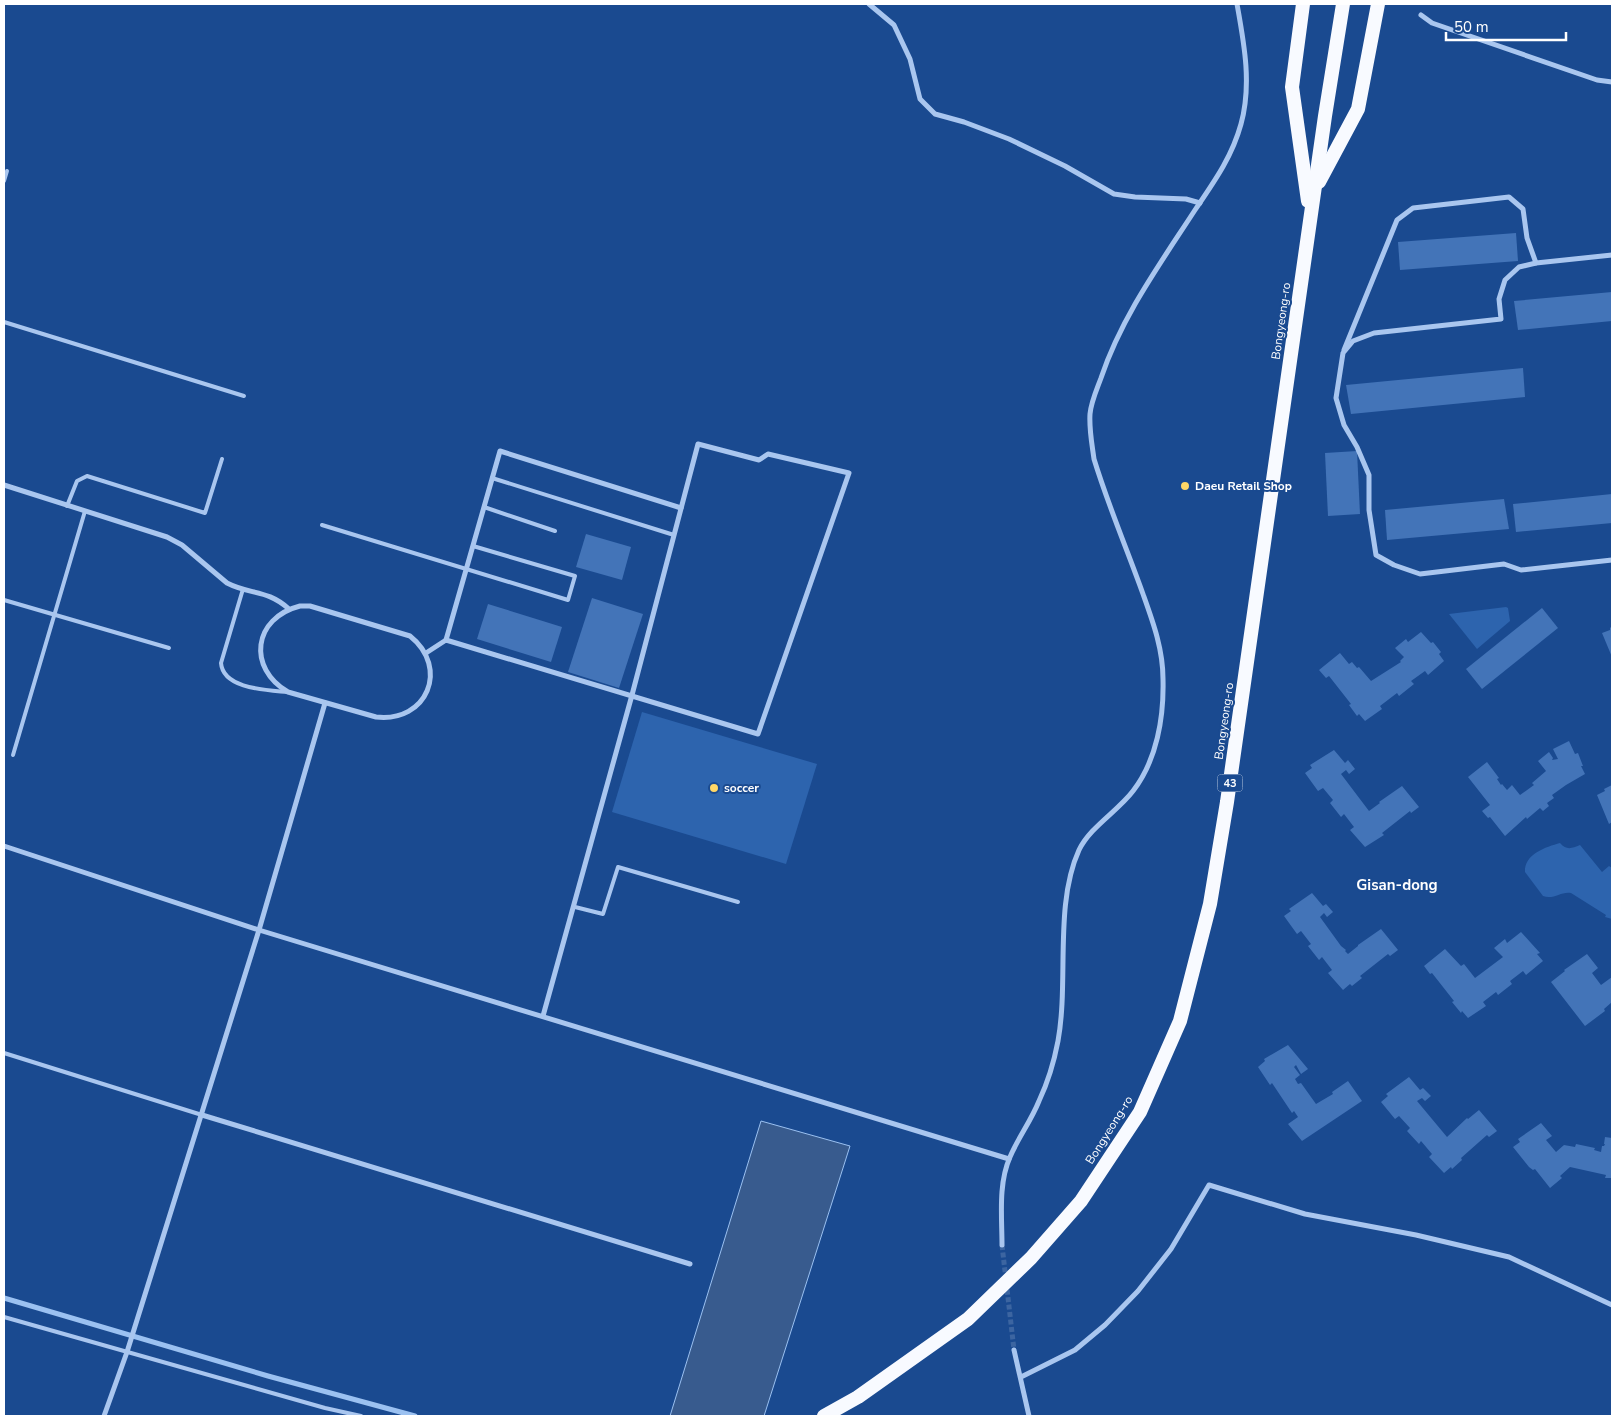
<svg xmlns="http://www.w3.org/2000/svg" width="1616" height="1420" font-family="'Nunito Sans',sans-serif">
<style>
.green{fill:#2d64ae}
.water{fill:#385b8e;stroke:#9bc1f1}
.lines{fill:none;stroke-linecap:round;stroke-linejoin:round}
.stream{stroke:#9bc1f1;stroke-width:5}
.building{fill:#4374b8}
.minor-tunnel{stroke:#3c65a1;stroke-width:5;stroke-dasharray:5 2.5;stroke-linecap:butt}
.service{stroke:#a9c6ef;stroke-width:4}
.minor{stroke:#a9c6ef;stroke-width:5}
.trunk{stroke:#f8faff;stroke-width:14}
.poi-dot{fill:#ffd766;stroke:#1a4a90;stroke-width:2}
.labels{text-anchor:middle;dominant-baseline:central;stroke-width:4;stroke-linejoin:round;paint-order:stroke}
.shield{fill:#1a4a90;stroke:#bac9de;stroke-width:1}
.shield-label{font-size:11px;font-weight:bold;fill:#fff}
.street-label{font-size:12px;fill:#fff;stroke:#1a4a90}
.poi-label{font-size:12px;font-weight:bold;fill:#fff;stroke:#1a4a90;text-anchor:start}
.quarter-label{font-size:15px;font-weight:bold;fill:#fff;stroke:#1a4a90}
</style>
<rect width="100%" height="100%" fill="#1a4a90"/>
<g class="green">
<polygon points="1506,607 1508,608 1510,621 1477,649 1449,614"/>
<polygon points="642,712 817,764 786,864 612,812"/>
<path d="M1560,843c7,8 12,5 20,2l22,27 7,-6 3,2v51l-7,-2 1,-2 -35,-22c-10,-2 -17,7 -28,3l-18,-24c-1,-18 21,-25 35,-29z"/>
</g>
<polygon class="water" points="761,1121 850,1146 764,1416 670,1416"/>
<g class="lines">
<polyline class="stream" points="4,1298 268,1376 415,1416"/>
</g>
<g class="building">
<polygon points="1516,233 1518,261 1400,270 1398,242"/>
<polygon points="1612,292 1612,321 1518,330 1514,301"/>
<polygon points="1523,368 1525,397 1351,414 1346,385"/>
<polygon points="1357,451 1360,514 1328,516 1325,453"/>
<polygon points="1612,494 1612,523 1516,532 1513,504"/>
<polygon points="1504,499 1509,529 1387,540 1385,510"/>
<polygon points="586,534 631,547 622,580 576,567"/>
<polygon points="592,598 643,614 619,688 568,672"/>
<polygon points="488,604 562,627 551,662 477,639"/>
<polygon points="1542,608 1558,628 1482,689 1466,669"/>
<polygon points="1612,626 1612,657 1602,633 1610,630 1610,628"/>
<polygon points="1421,632 1431,643 1433,642 1441,652 1439,654 1444,661 1428,675 1425,671 1411,681 1414,684 1399,696 1397,693 1380,706 1382,709 1365,721 1359,714 1357,716 1349,705 1351,704 1329,676 1326,678 1319,670 1340,653 1349,664 1352,662 1357,668 1359,667 1371,681 1401,662 1400,661 1404,657 1395,648 1406,639 1408,642"/>
<polygon points="1569,741 1575,754 1578,753 1583,766 1581,766 1585,774 1566,785 1552,795 1554,798 1547,803 1549,806 1543,811 1540,808 1527,819 1526,817 1505,836 1490,817 1488,818 1482,811 1490,805 1468,777 1487,762 1499,778 1497,779 1501,785 1502,784 1507,790 1512,785 1520,795 1534,785 1532,783 1546,771 1538,761 1549,752 1553,758 1552,760 1558,759 1553,749"/>
<polygon points="1334,750 1345,763 1348,760 1355,769 1349,774 1346,770 1341,774 1369,811 1380,803 1379,802 1402,786 1419,807 1411,813 1410,811 1382,833 1384,835 1365,847 1350,830 1354,827 1344,814 1341,817 1330,803 1333,800 1323,788 1318,791 1305,773 1312,768 1310,765"/>
<polygon points="1612,785 1612,822 1609,824 1597,795 1605,791 1604,789"/>
<polygon points="1312,893 1323,906 1326,904 1333,912 1327,917 1324,913 1320,917 1341,946 1346,950 1345,951 1348,954 1358,946 1358,945 1381,929 1398,950 1390,956 1388,954 1360,976 1362,978 1352,986 1350,984 1343,990 1328,973 1332,970 1322,957 1319,960 1308,946 1311,944 1301,931 1297,934 1284,916 1291,911 1289,909"/>
<polygon points="1521,932 1540,953 1537,954 1543,961 1526,975 1523,971 1510,981 1512,984 1498,995 1496,992 1483,1002 1486,1006 1468,1018 1462,1011 1461,1013 1452,1002 1454,1001 1432,973 1430,974 1424,966 1445,949 1461,966 1464,964 1475,978 1503,957 1494,948 1505,939 1507,943"/>
<polygon points="1587,954 1598,968 1592,973 1601,985 1612,977 1612,1002 1604,1009 1605,1011 1585,1026 1551,982 1565,971 1564,970"/>
<polygon points="1288,1045 1308,1069 1301,1074 1296,1065 1294,1067 1300,1075 1295,1079 1298,1084 1301,1083 1316,1104 1333,1094 1332,1092 1348,1081 1362,1101 1302,1141 1288,1124 1298,1117 1294,1111 1292,1113 1272,1083 1270,1085 1258,1067 1265,1061 1264,1059"/>
<polygon points="1409,1077 1420,1090 1423,1088 1431,1096 1425,1101 1422,1098 1417,1101 1447,1137 1467,1118 1468,1119 1479,1110 1497,1131 1489,1137 1487,1135 1461,1158 1462,1160 1452,1169 1451,1167 1444,1173 1429,1157 1432,1154 1421,1141 1419,1144 1407,1131 1410,1128 1399,1116 1395,1119 1381,1102 1388,1096 1386,1094"/>
<polygon points="1541,1123 1552,1136 1546,1140 1556,1152 1564,1145 1575,1147 1576,1144 1595,1148 1594,1150 1601,1152 1602,1146 1604,1146 1605,1144 1604,1144 1605,1137 1612,1138 1612,1178 1605,1178 1606,1175 1570,1167 1560,1176 1562,1178 1550,1188 1535,1169 1533,1170 1529,1167 1513,1147 1520,1142 1518,1139"/>
</g>
<g class="lines">
<polyline class="minor-tunnel" points="1002,1245 1014,1350"/>
<g class="service">
<polyline points="4,181 7,171"/>
<polyline points="4,322 244,396"/>
<polyline points="492,478 674,535"/>
<polyline points="67,506 77,481 87,476 205,513 222,459"/>
<polyline points="484,507 555,531"/>
<polyline points="322,525 568,600 575,576 473,546"/>
<path d="M243,589l-22,74c2,26 46,27 66,29"/>
<polyline points="4,600 169,648"/>
<polyline points="13,755 85,511"/>
<polyline points="575,907 603,914 618,867 738,902"/>
<polyline points="4,1053 202,1115"/>
<polyline points="4,1317 325,1408 361,1416"/>
</g>
<g class="minor">
<polyline points="869,4 894,25 910,59 920,99 935,114 964,122 1009,139 1065,166 1114,194 1135,197 1186,199 1200,203"/>
<polyline points="1421,15 1432,23 1597,80 1612,82"/>
<polyline points="1612,255 1536,263 1519,267 1505,280 1499,299 1501,319 1374,333 1353,341 1343,353 1336,398 1344,425 1357,447 1369,475 1369,510 1376,555 1394,565 1420,574 1504,564 1521,570 1612,560"/>
<polyline points="1344,350 1397,220 1413,208 1509,197 1523,209 1527,238 1536,263"/>
<path d="M4,485l163,52 15,8 45,38c23,12 40,6 62,26"/>
<path d="M300,606h10l100,30c40,32 17,87 -34,81l-88,-25c-41,-24 -35,-74 12,-86z"/>
<polyline points="446,640 500,451 681,508"/>
<polyline points="426,653 446,640 758,734 849,473 768,454 759,460 698,444 632,695 543,1016"/>
<polyline points="4,846 259,930 1009,1159"/>
<polyline points="202,1115 690,1264"/>
<path d="M1002,1245c0,-28 -4,-61 8,-88 8,-19 21,-36 29,-56 9,-19 15,-39 19,-60 11,-60 -4,-136 21,-191 11,-23 39,-39 54,-59 24,-31 31,-74 30,-112 0,-30 -10,-57 -20,-85 -16,-45 -35,-89 -49,-135 -2,-15 -5,-29 -4,-45 1,-12 7,-25 11,-36 21,-62 59,-114 94,-168 19,-28 37,-53 46,-86 11,-40 3,-81 -4,-120"/>
<polyline points="1014,1350 1029,1416"/>
<polyline points="1021,1377 1075,1350 1105,1325 1138,1291 1171,1249 1209,1185 1305,1214 1416,1235 1509,1257 1612,1305"/>
<polyline points="104,1416 127,1352 259,930 325,703"/>
</g>
<g class="trunk">
<polyline points="1303,4 1292,87 1308,201"/>
<polyline points="1319,182 1358,109 1378,4"/>
<polyline points="824,1416 858,1397 968,1319 1031,1258 1081,1201 1140,1112 1180,1021 1210,904 1227,802 1325,116 1343,4"/>
</g>
</g>
<g class="poi-dot">
<circle cx="1185" cy="486" r="5"/>
<circle cx="714" cy="788" r="5"/>
</g>
<g class="labels">
<rect class="shield" x="1217.5" y="774.5" width="25" height="17" rx="4"/>
<g class="shield-label">
<text x="1230" y="783">43</text>
</g>
<g class="street-label">
<text transform="translate(1281 321) rotate(-82)">Bongyeong-ro</text>
<text transform="translate(1224 721) rotate(-82)">Bongyeong-ro</text>
<text transform="translate(1109 1130) rotate(-58)">Bongyeong-ro</text>
</g>
<g class="poi-label">
<text x="1195" y="486">Daeu Retail Shop</text>
<text x="724" y="788">soccer</text>
</g>
<g class="quarter-label">
<text x="1397" y="885">Gisan-dong</text>
</g>
</g>
<rect width="1616" height="1420" fill="none" stroke="#ffffff" stroke-width="10"/>
<path d="M1446 32v8h120v-8" fill="none" stroke="#ffffff" stroke-width="2.5"/>
<text x="1454" y="32" font-size="15" fill="#ffffff" stroke="#1a4a90" stroke-width="4" paint-order="stroke">50 m</text>
</svg>
